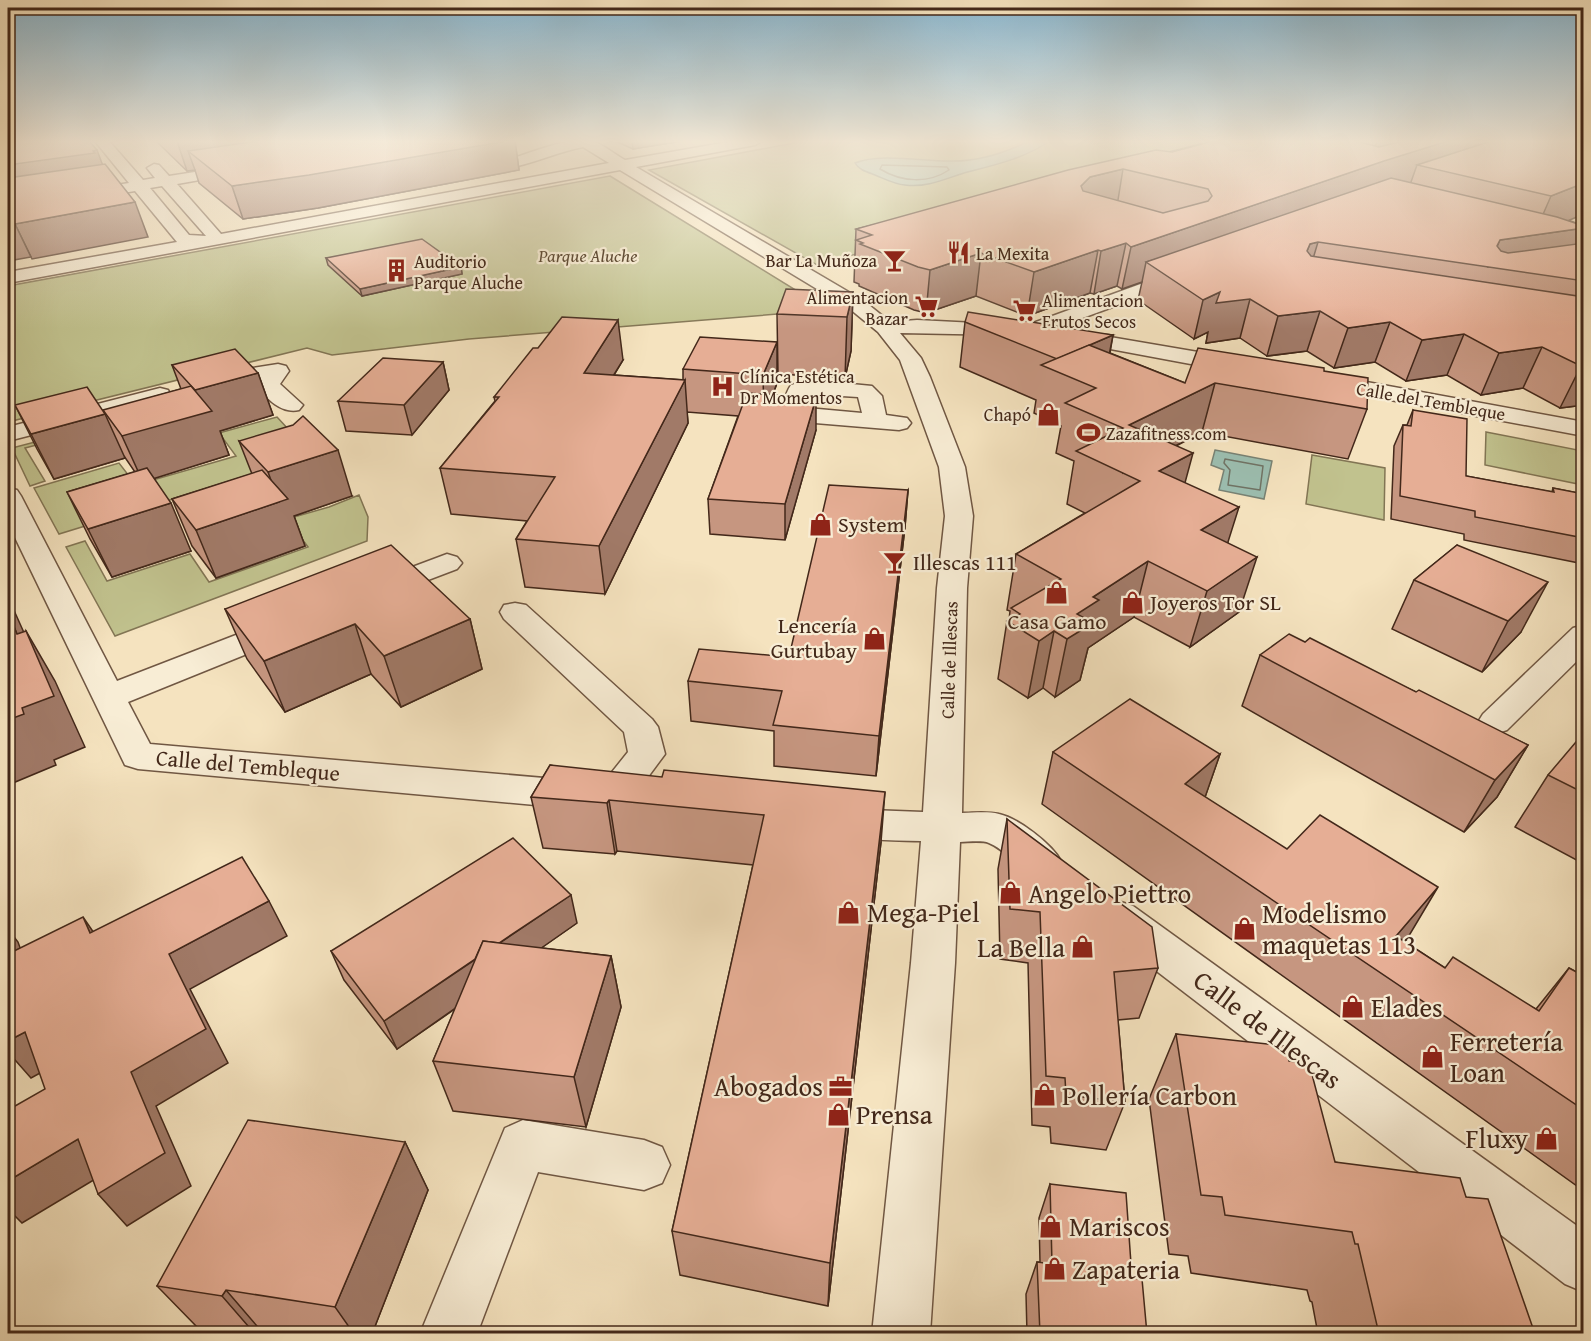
<svg xmlns="http://www.w3.org/2000/svg" width="1591" height="1341" font-family="'Gentium Book Plus',serif">
<style>
.green{fill:#c1c28e;stroke:#827554;stroke-width:1.5}
.water{fill:#9cbeb0;stroke:#788274;stroke-width:1.5}
.lines{fill:none;stroke-linecap:round;stroke-linejoin:round}
.shore{stroke:#707365;stroke-width:1.5}
.minor-casing{stroke:#705743;stroke-width:3}
.minor{fill:#f8edd5;fill-rule:evenodd}
.wall{fill:#c69680;stroke:#43281a;stroke-width:1.5}
.shaded-wall{fill:#a17a68;stroke:#43281a;stroke-width:1.5}
.building{fill:#e6ae95;stroke:#43281a;stroke-width:1.5;fill-rule:evenodd}
.labels{text-anchor:middle;dominant-baseline:central;stroke-width:4.5;stroke-linejoin:round;paint-order:stroke}
.far-poi-label{font-size:18px;fill:#43281a;stroke:#f8edd5;text-anchor:start}
.far-park-label{font-size:18px;font-style:italic;fill:#624e37;stroke:#f8edd5}
.far-street-label{font-size:18px;fill:#43281a;stroke:#f8edd5}
.poi-label{font-size:22px;fill:#43281a;stroke:#f8edd5;text-anchor:start}
.street-label{font-size:22px;fill:#43281a;stroke:#f8edd5}
.near-poi-label{font-size:27px;fill:#43281a;stroke:#f8edd5;text-anchor:start}
.near-street-label{font-size:27px;fill:#43281a;stroke:#f8edd5}
</style>
<rect width="100%" height="100%" fill="#f5e3bf"/>
<filter id="stains"><feTurbulence type="fractalNoise" baseFrequency=".00333" numOctaves="4"/><feColorMatrix values="0 0 0 0 .2 0 0 0 0 .09 0 0 0 0 .02 0 0 0 .5 -.17"/></filter>
<radialGradient id="worn" r=".72"><stop offset=".6" stop-color="#630" stop-opacity="0"/><stop offset="1" stop-color="#630" stop-opacity=".3"/></radialGradient>
<g class="green">
<polygon points="805,141 1258,141 817,265 649,170"/>
<polygon points="610,176 828,310 469,339 332,355 307,348 8,422 8,286"/>
<polygon points="277,417 313,456 59,534 34,488 119,463 136,485 236,456 219,433"/>
<polygon points="96,426 98,429 25,448 45,481 30,486 12,448"/>
<polygon points="1486,432 1583,451 1583,485 1485,465"/>
<polygon points="1312,455 1385,468 1384,520 1306,504"/>
<polygon points="359,495 368,517 367,541 115,636 66,547 85,541 107,581 190,554 209,582 308,547 287,519 329,507"/>
</g>
<g class="water">
<path d="M1029,141h21c-27,18 -55,24 -86,32 -19,6 -38,15 -59,12 -11,-1 -20,-6 -30,-10 -8,-3 -16,-5 -20,-12 23,-10 68,-2 93,-2 28,1 57,-8 81,-20z"/>
<polygon points="1215,450 1272,461 1264,499 1219,490 1224,470 1211,465"/>
</g>
<g class="lines">
<g class="shore">
<path d="M882,165l65,2 2,3c-21,14 -48,12 -69,-1z"/>
<polygon points="1225,459 1263,466 1260,490 1228,485 1230,470 1224,463"/>
</g>
<defs>
<g id="minor">
<path d="M95,141h14l34,39 12,-2 -8,-10 7,-4 5,1 10,11 71,-11 5,1 2,3 -2,3 -68,12 44,50 388,-71 -26,-16c-26,5 -48,16 -74,21l-7,-4 2,-3c22,-6 66,-26 88,-20 11,3 23,14 33,19l109,-19h28l-7,4 -119,22 228,134 26,21 27,-2 98,5 3,4 -3,4 -7,2 -108,-2 21,25 9,19 35,90 8,49 -6,72 -5,225c11,0 25,-2 37,1 19,4 53,30 62,47l-6,11c-37,12 -39,-18 -66,-29 -7,-3 -21,-1 -29,-1l-5,121 -25,371h-58l39,-371 10,-122c-33,-1 -67,0 -99,-10l-5,-10 5,-10 14,-4 34,3 53,2 14,-224 8,-72 -6,-49 -39,-107 -22,-28 -28,-23 -230,-139 -612,113v-11l169,-30 -42,-51 -127,21v-10l121,-19zM162,186l44,50 -17,-1 -39,-47z"/>
<polygon points="1182,269 1189,271 1191,275 1189,279 1036,335 1029,337 1022,335 1019,331 1022,327"/>
<polygon points="1069,330 1239,359 1247,361 1250,366 1247,371 1239,373 1062,340 1059,336 1062,332"/>
<path d="M278,364l8,2 3,5 -9,13 23,21 -4,5c-17,4 -33,-11 -42,-25l3,-4 -44,7 -8,-2 -3,-5 3,-5 8,-2z"/>
<polygon points="1323,374 1584,422 1584,436 1315,386 1312,381 1315,376"/>
<path d="M810,380l62,6 10,10 4,19 21,3 4,5 -4,5 -8,2 -96,-8 -15,-5c-7,-9 -3,-23 3,-32zM810,394l48,3 4,16 -55,-5z"/>
<polygon points="160,388 168,390 171,395 168,400 8,441 8,427"/>
<polygon points="8,488 17,490 21,496 117,681 272,621 283,618 294,621 299,628 294,635 128,702 150,744 579,781 592,785 596,792 628,752 624,732 504,619 500,612 504,605 515,603 526,605 652,719 658,727 665,754 625,808 612,812 599,808 595,801 592,805 579,809 138,769 125,765 8,523"/>
<polygon points="447,554 457,557 462,563 457,569 378,599 367,596 363,590 367,584"/>
<polygon points="1584,625 1584,654 1507,730 1495,734 1483,730 1478,722 1483,714 1573,628"/>
<polygon points="1118,901 1133,906 1584,1231 1584,1292 1565,1284 1103,930 1097,918 1103,906"/>
<polygon points="523,1120 644,1140 662,1147 670,1165 662,1183 644,1190 538,1172 477,1334 420,1334 505,1128"/>
</g>
</defs>
<use href="#minor" class="minor-casing"/>
<use href="#minor" class="minor"/>
</g>
<g class="wall">
<polygon points="156,141 515,141 519,170 318,208 243,219 199,183 195,170 187,171"/>
<polygon points="615,141 682,141 633,149"/>
<polygon points="1213,141 1584,141 1584,214 1568,220 1584,226 1584,236 1580,244 1584,243 1584,405 1560,408 1523,388 1481,395 1447,375 1406,381 1375,362 1334,368 1307,351 1267,356 1240,338 1206,343 1208,332 1194,339 1138,300 1142,282 1122,289 1117,286 1094,294 1090,293 1027,316 976,296 926,313 914,310 859,286 859,284 854,282 856,229"/>
<polygon points="326,258 461,267 462,274 362,296 328,265"/>
<polygon points="853,292 851,351 845,378 778,374 777,314"/>
<polygon points="965,322 1113,335 1110,353 1185,383 1324,371 1367,409 1348,459 1202,432 1176,446 1185,483 1228,543 1239,612 1190,647 1134,617 1088,648 1080,680 1055,697 1043,688 1028,698 998,679 1007,621 1009,620 1010,611 1007,610 1016,554 1085,513 1067,504 1074,461 1056,453 1061,426 1034,413 1036,400 960,367"/>
<polygon points="777,342 777,383 773,395 816,430 785,540 710,534 708,499 738,416 687,412 688,423 605,594 525,587 516,539 527,521 451,514 440,468 495,401 494,397 623,360 614,375 683,380 683,369"/>
<polygon points="443,362 449,390 412,435 346,431 338,401"/>
<polygon points="172,365 258,373 273,415 220,431 229,455 154,478 191,551 112,577 90,539 67,492 135,472 124,456 125,458 54,479 37,449 15,405 104,411 181,389"/>
<polygon points="1413,410 1466,476 1552,492 1553,488 1584,494 1584,564 1464,540 1464,534 1391,519 1394,446 1403,425 1407,425"/>
<polygon points="239,441 352,496 294,516 305,546 216,578 192,546 172,499 252,474"/>
<polygon points="908,490 905,527 876,776 774,766 774,731 691,721 688,681 789,657"/>
<polygon points="1457,545 1521,632 1482,672 1392,629 1414,580"/>
<polygon points="225,609 470,619 482,669 401,707 371,674 285,712 247,659"/>
<polygon points="1305,642 1416,692 1528,745 1497,797 1464,832 1242,706 1260,655"/>
<polygon points="1584,746 1584,864 1515,827 1548,775"/>
<polygon points="1053,752 1220,754 1205,797 1407,939 1405,942 1445,968 1536,1009 1569,968 1584,976 1584,1191 1042,804"/>
<polygon points="550,765 881,842 828,1306 680,1275 672,1231 753,865 617,851 615,854 543,848 531,797"/>
<polygon points="1007,819 1158,968 1139,1018 1118,1020 1125,1102 1106,1150 1051,1143 1050,1127 1032,1125 1028,963 1000,959 998,869"/>
<polygon points="577,923 541,948 611,956 621,1007 586,1127 453,1111 433,1061 455,1009 397,1049 344,980 331,951"/>
<polygon points="1176,1034 1289,1061 1335,1162 1466,1197 1535,1334 1318,1334 1312,1302 1310,1301 1307,1290 1191,1273 1188,1256 1169,1254 1149,1099"/>
<polygon points="405,1142 428,1190 372,1334 224,1334 199,1329 157,1286"/>
<polygon points="1050,1184 1132,1278 1147,1334 1027,1334 1026,1294 1037,1262 1040,1262 1039,1218"/>
</g>
<g class="shaded-wall">
<polygon points="177,141 378,141 188,151 195,170 187,171"/>
<polygon points="507,141 515,141 519,170 318,208 243,219 232,186"/>
<polygon points="632,141 682,141 633,149"/>
<polygon points="1377,141 1538,141 1417,165 1410,185 1146,262 1142,282 1122,289 1131,247 1369,166"/>
<polygon points="97,150 109,182 8,202 8,165"/>
<polygon points="1123,169 1117,206 1083,214 1081,186 1090,177"/>
<polygon points="1584,183 1584,214 1534,235 1551,196"/>
<polygon points="135,202 148,237 32,259 15,224"/>
<polygon points="14,222 31,257 8,261 8,223"/>
<polygon points="1584,228 1584,236 1571,263 1488,267 1500,240"/>
<polygon points="1318,242 1307,279 1307,251 1310,244"/>
<polygon points="1126,243 1117,286 1094,294 1101,251"/>
<polygon points="1098,250 1090,293 1027,316 1034,272"/>
<polygon points="981,253 976,296 926,313 930,270"/>
<polygon points="461,267 462,274 362,296 360,289"/>
<polygon points="853,292 851,351 845,378 847,317"/>
<polygon points="1220,292 1250,299 1240,338 1206,343 1208,332 1194,339 1203,300"/>
<polygon points="1320,311 1307,351 1267,356 1278,316"/>
<polygon points="618,320 623,360 589,415 584,373"/>
<polygon points="1390,322 1375,362 1334,368 1348,328"/>
<polygon points="1464,334 1447,375 1406,381 1422,340"/>
<polygon points="1113,335 1104,381 1057,359"/>
<polygon points="777,342 777,383 764,418 763,375"/>
<polygon points="1542,347 1523,388 1481,395 1499,353"/>
<polygon points="443,362 449,390 412,435 404,405"/>
<polygon points="1581,366 1584,366 1584,405 1560,408"/>
<polygon points="258,373 273,415 220,431 229,455 143,482 122,436 195,390"/>
<polygon points="685,380 688,423 605,594 599,546"/>
<polygon points="1215,383 1202,432 1123,473 1129,425"/>
<polygon points="816,398 816,430 785,540 785,504"/>
<polygon points="105,414 125,458 54,479 31,434"/>
<polygon points="338,450 352,496 294,516 305,546 216,578 196,530 279,502 268,472"/>
<polygon points="1193,453 1179,505 1159,471"/>
<polygon points="908,490 905,527 876,776 879,736"/>
<polygon points="171,503 191,551 112,577 88,529"/>
<polygon points="1239,507 1222,561 1201,530"/>
<polygon points="1257,557 1239,612 1190,647 1207,591"/>
<polygon points="1148,561 1134,617 1088,648 1080,680 1055,697 1067,639 1077,614 1093,597"/>
<polygon points="1548,582 1521,632 1482,672 1508,621"/>
<polygon points="8,597 47,684 17,634 8,612"/>
<polygon points="470,619 482,669 401,707 384,656"/>
<polygon points="355,624 371,674 285,712 264,661"/>
<polygon points="26,631 55,681 85,747 54,760 56,765 8,785 8,720 22,708"/>
<polygon points="1054,631 1043,688 1028,698 1039,641"/>
<polygon points="1528,745 1497,797 1464,832 1495,780"/>
<polygon points="1220,754 1202,806 1185,784"/>
<polygon points="885,792 881,842 828,1306 830,1263"/>
<polygon points="609,800 617,851 615,854 607,803"/>
<polygon points="1438,887 1407,939 1379,972 1396,936"/>
<polygon points="571,895 577,923 397,1049 384,1021"/>
<polygon points="269,901 287,936 190,989 228,1063 156,1106 191,1186 127,1226 98,1194 131,1072 169,954"/>
<polygon points="83,917 107,952 90,933"/>
<polygon points="8,929 18,942 35,989 8,952"/>
<polygon points="611,956 621,1007 586,1127 574,1077"/>
<polygon points="25,1032 53,1066 31,1078 8,1052 8,1041"/>
<polygon points="78,1139 107,1172 22,1223 8,1209 8,1181"/>
<polygon points="405,1142 428,1190 372,1334 354,1334 335,1307"/>
<polygon points="226,1290 263,1333 263,1334 255,1334 222,1296"/>
</g>
<g class="building">
<polygon points="8,141 89,141 97,150 93,151 95,153 8,165"/>
<polygon points="257,141 507,141 309,175 232,186 188,151"/>
<path d="M1213,141h143l23,6 23,-6h46l-64,20 -253,86 -5,-4 -25,8 -3,-1 -64,22 -53,-19 -51,17 -12,-3 -58,-23 3,-1 -7,-3 16,-5 -16,-6 212,-59 88,-20 16,2zM1123,169l85,20 4,7 -4,5 -45,12 -80,-22 -2,-5 9,-9z"/>
<polygon points="1491,141 1584,141 1584,183 1551,196 1417,165"/>
<polygon points="105,164 135,202 15,224 14,222 8,223 8,178"/>
<polygon points="1391,178 1557,217 1584,226 1584,228 1500,240 1497,246 1501,251 1508,253 1584,243 1584,281 1318,242 1310,244 1307,251 1311,256 1584,297 1584,366 1581,366 1542,347 1499,353 1464,334 1422,340 1390,322 1348,328 1320,311 1278,316 1250,299 1216,303 1220,292 1203,300 1146,262"/>
<polygon points="422,239 461,267 360,289 326,258"/>
<polygon points="786,289 853,292 847,317 777,314"/>
<polygon points="968,312 1113,335 1057,359 965,322"/>
<polygon points="562,317 618,320 584,373 685,380 599,546 516,539 555,477 440,468 499,397 494,397 533,348 538,348"/>
<polygon points="700,337 777,342 763,375 683,369"/>
<polygon points="1089,345 1185,383 1198,348 1324,368 1324,371 1368,378 1367,409 1215,383 1129,425 1193,453 1159,471 1239,507 1201,530 1257,557 1207,591 1148,561 1093,597 1099,600 1077,614 1093,623 1067,639 1054,631 1039,641 1007,621 1020,614 1011,608 1061,579 1016,554 1140,481 1076,451 1123,428 1065,403 1096,388 1041,365"/>
<polygon points="235,349 258,373 195,390 172,365"/>
<polygon points="383,358 443,362 404,405 338,401"/>
<polygon points="191,386 212,411 122,436 103,410"/>
<polygon points="87,387 105,414 31,434 15,405"/>
<polygon points="747,393 816,398 785,504 708,499"/>
<polygon points="1413,410 1467,419 1466,476 1554,492 1553,488 1584,494 1584,538 1475,517 1475,511 1400,496 1403,425 1411,426"/>
<polygon points="303,416 338,450 268,472 239,441 293,425"/>
<polygon points="147,468 171,503 88,529 67,492"/>
<polygon points="262,470 288,499 196,530 172,499"/>
<polygon points="829,485 908,490 879,736 773,725 782,691 688,681 699,649 789,657"/>
<polygon points="391,545 470,619 384,656 355,624 264,661 225,609"/>
<polygon points="1457,545 1548,582 1508,621 1414,580"/>
<polygon points="8,612 17,634 26,631 54,696 22,708 24,714 8,720"/>
<polygon points="1289,634 1305,642 1310,638 1416,692 1419,690 1528,745 1495,780 1260,655"/>
<polygon points="1130,699 1220,754 1185,784 1287,849 1320,815 1438,887 1396,936 1445,968 1453,957 1539,1011 1569,968 1584,976 1584,1110 1053,752"/>
<polygon points="1576,742 1584,746 1584,793 1548,775"/>
<polygon points="550,765 662,777 664,770 885,792 830,1263 672,1231 764,815 609,800 607,803 531,797"/>
<polygon points="1007,819 1152,927 1158,968 1114,972 1125,1102 1066,1095 1065,1078 1046,1076 1040,912 1010,909"/>
<polygon points="513,838 571,895 499,943 483,941 475,959 384,1021 331,951"/>
<polygon points="242,857 269,901 169,954 206,1029 131,1072 165,1153 98,1194 78,1139 8,1181 8,1110 45,1089 25,1032 8,1041 8,952 8,954 83,917 90,933"/>
<polygon points="483,941 611,956 574,1077 433,1061"/>
<polygon points="1176,1034 1285,1046 1289,1061 1309,1063 1335,1162 1460,1178 1466,1197 1488,1199 1535,1334 1379,1334 1358,1244 1355,1244 1352,1232 1225,1215 1222,1197 1201,1195"/>
<polygon points="248,1120 405,1142 335,1307 226,1290 222,1296 157,1286"/>
<polygon points="1050,1184 1126,1193 1132,1278 1142,1279 1147,1334 1040,1334 1037,1262 1052,1264"/>
</g>
<linearGradient id="sky" x2="0" y2="1"><stop stop-color="#89b8d2"/><stop offset="0.43" stop-color="#faf2e2"/><stop offset="1" stop-color="#faf2e2" stop-opacity="0"/></linearGradient>
<rect width="1591" height="329" fill="url(#sky)"/>
<defs>
<symbol id="restaurant-bare" viewBox="-9 -9 18 18"><path d="M-5-6h1v4h1v-4h1v4h1v-4h1v5L-1.5 .5V6h-2V.5L-5-1ZM5-6V6H3V1.5H1.5Q1.5-4 5-6Z" fill="#8f2418" stroke="#f8edd5" stroke-width="2.5" paint-order="stroke"/></symbol>
<symbol id="bar-bare" viewBox="-9 -9 18 18"><path d="M-6-5H6L.8 .8V4.5H3.5V6h-7V4.5H-.8V.8Z" fill="#8f2418" stroke="#f8edd5" stroke-width="2.5" paint-order="stroke"/></symbol>
<symbol id="building-bare" viewBox="-9 -9 18 18"><path d="M-4-6H4V6H1V3H-1V6H-4ZM-2.5-4.3h1.7v1.8h-1.7ZM.8-4.3h1.7v1.8H.8ZM-2.5-1h1.7V.8h-1.7ZM.8-1h1.7V.8H.8Z" fill="#8f2418" stroke="#f8edd5" stroke-width="2.5" paint-order="stroke"/></symbol>
<symbol id="supermarket-bare" viewBox="-9 -9 18 18"><path d="M-6-5.5h2.5l.6 2H6L4.5 2H-2.5L-4.4-4H-6ZM-1.5 3.2a1.3 1.3 0 1 0 .1 0ZM3 3.2a1.3 1.3 0 1 0 .1 0Z" fill="#8f2418" stroke="#f8edd5" stroke-width="2.5" paint-order="stroke"/></symbol>
<symbol id="hospital-bare" viewBox="-9 -9 18 18"><path d="M-5-5h3v3.5h4V-5h3V5h-3V1.5h-4V5h-3Z" fill="#8f2418" stroke="#f8edd5" stroke-width="2.5" paint-order="stroke"/></symbol>
<symbol id="shop-bare" viewBox="-9 -9 18 18"><path d="M-5-2.5h2.3a2.7 3.5 0 0 1 5.4 0H5L5.5 6h-11ZM-1.5-2.5h3a1.5 2.3 0 0 0-3 0Z" fill="#8f2418" stroke="#f8edd5" stroke-width="2.5" paint-order="stroke"/></symbol>
<symbol id="stadium-bare" viewBox="-9 -9 18 18"><path d="M0-5a6.5 5 0 1 0 0 10a6.5 5 0 1 0 0-10ZM-3.5-1.8h7v3.6h-7Z" fill="#8f2418" stroke="#f8edd5" stroke-width="2.5" paint-order="stroke"/></symbol>
<symbol id="office-bare" viewBox="-9 -9 18 18"><path d="M-6-3h4V-5.5h4V-3h4V5H-6ZM-1-4.5V-3h2v-1.5ZM-6 0V1H6V0Z" fill="#8f2418" stroke="#f8edd5" stroke-width="2.5" paint-order="stroke"/></symbol>
</defs>
<g fill-rule="evenodd">
<use href="#restaurant-bare" x="942" y="236" width="33" height="33"/>
<use href="#bar-bare" x="878" y="244" width="33" height="33"/>
<use href="#building-bare" x="380" y="254" width="33" height="33"/>
<use href="#supermarket-bare" x="910" y="290" width="33" height="33"/>
<use href="#supermarket-bare" x="1008" y="294" width="33" height="33"/>
<use href="#hospital-bare" x="706" y="370" width="33" height="33"/>
<use href="#shop-bare" x="1032" y="398" width="33" height="33"/>
<use href="#stadium-bare" x="1072" y="416" width="33" height="33"/>
<use href="#shop-bare" x="804" y="508" width="33" height="33"/>
<use href="#bar-bare" x="878" y="546" width="33" height="33"/>
<use href="#shop-bare" x="1040" y="576" width="33" height="33"/>
<use href="#shop-bare" x="1116" y="586" width="33" height="33"/>
<use href="#shop-bare" x="858" y="622" width="33" height="33"/>
<use href="#shop-bare" x="994" y="876" width="33" height="33"/>
<use href="#shop-bare" x="832" y="896" width="33" height="33"/>
<use href="#shop-bare" x="1228" y="912" width="33" height="33"/>
<use href="#shop-bare" x="1066" y="930" width="33" height="33"/>
<use href="#shop-bare" x="1336" y="990" width="33" height="33"/>
<use href="#shop-bare" x="1416" y="1040" width="33" height="33"/>
<use href="#office-bare" x="824" y="1070" width="33" height="33"/>
<use href="#shop-bare" x="1028" y="1078" width="33" height="33"/>
<use href="#shop-bare" x="822" y="1098" width="33" height="33"/>
<use href="#shop-bare" x="1530" y="1122" width="33" height="33"/>
<use href="#shop-bare" x="1034" y="1210" width="33" height="33"/>
<use href="#shop-bare" x="1038" y="1252" width="33" height="33"/>
</g>
<g class="labels">
<g class="far-poi-label">
<text x="976" y="253">La Mexita</text>
<text x="877" y="260" text-anchor="end">Bar La Muñoza</text>
<text x="414" y="261">Auditorio<tspan x="414" dy="21">Parque Aluche</tspan></text>
<text x="908" y="297" text-anchor="end">Alimentacion<tspan x="908" dy="21">Bazar</tspan></text>
<text x="1042" y="300">Alimentacion<tspan x="1042" dy="21">Frutos Secos</tspan></text>
<text x="740" y="376">Clínica Estética<tspan x="740" dy="21">Dr Momentos</tspan></text>
<text x="1031" y="414" text-anchor="end">Chapó</text>
<text x="1106" y="433">Zazafitness.com</text>
</g>
<g class="far-park-label">
<text x="588" y="255">Parque Aluche</text>
</g>
<g class="far-street-label">
<text transform="translate(1431 401) rotate(10)">Calle del Tembleque</text>
<text transform="translate(949 660) rotate(-88)">Calle de Illescas</text>
</g>
<g class="poi-label">
<text x="838" y="524">System</text>
<text x="913" y="562">Illescas 111</text>
<text x="1150" y="602">Joyeros Tor SL</text>
<text x="1057" y="621" text-anchor="middle">Casa Gamo</text>
<text x="857" y="625" text-anchor="end">Lencería<tspan x="857" dy="25">Gurtubay</tspan></text>
</g>
<g class="street-label">
<text transform="translate(248 765) rotate(5)">Calle del Tembleque</text>
</g>
<g class="near-poi-label">
<text x="1028" y="893">Angelo Piettro</text>
<text x="867" y="912">Mega-Piel</text>
<text x="1262" y="913">Modelismo<tspan x="1262" dy="31">maquetas 113</tspan></text>
<text x="1065" y="947" text-anchor="end">La Bella</text>
<text x="1371" y="1007">Elades</text>
<text x="1450" y="1041">Ferretería<tspan x="1450" dy="31">Loan</tspan></text>
<text x="823" y="1086" text-anchor="end">Abogados</text>
<text x="1062" y="1095">Pollería Carbon</text>
<text x="856" y="1114">Prensa</text>
<text x="1528" y="1138" text-anchor="end">Fluxy</text>
<text x="1069" y="1226">Mariscos</text>
<text x="1072" y="1269">Zapateria</text>
</g>
<g class="near-street-label">
<text transform="translate(1268 1029) rotate(37)">Calle de Illescas</text>
</g>
</g>
<rect width="1591" height="1341" fill="none" stroke="#f5e3bf" stroke-width="30"/>
<rect x="9" y="9" width="1573" height="1323" fill="none" stroke="#43281a" stroke-width="3"/>
<rect x="15" y="15" width="1561" height="1311" fill="none" stroke="#43281a" stroke-width="1.5"/>
<rect width="100%" height="100%" filter="url(#stains)"/>
<rect width="100%" height="100%" fill="url(#worn)"/>
</svg>
